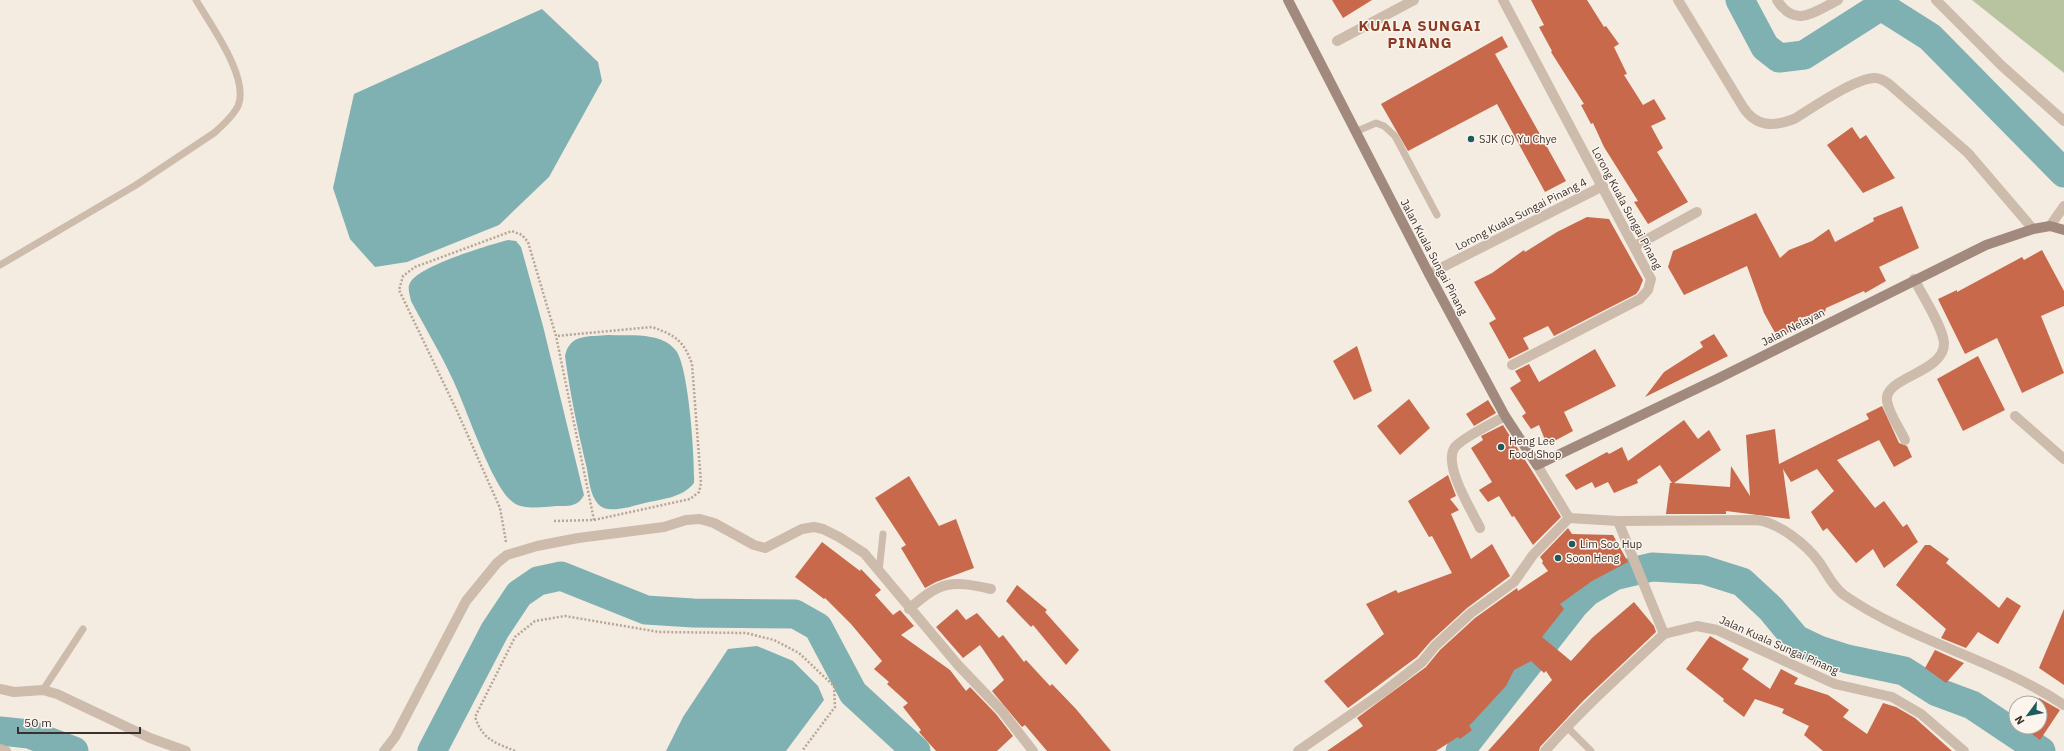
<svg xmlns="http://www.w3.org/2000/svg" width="2064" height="751" font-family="'IBM Plex Sans',sans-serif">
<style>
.green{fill:#b8c4a0}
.water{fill:#7fb0b2}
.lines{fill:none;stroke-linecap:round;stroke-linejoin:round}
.river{stroke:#7fb0b2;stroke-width:29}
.building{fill:#c8694b}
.path{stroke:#b9a596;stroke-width:2.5;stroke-dasharray:2 2;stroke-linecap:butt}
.lane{stroke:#cdbbac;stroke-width:7}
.street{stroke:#cdbbac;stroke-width:10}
.secondary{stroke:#a18a7d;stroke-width:10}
.poi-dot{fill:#1f5a5e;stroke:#fbf5ee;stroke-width:1.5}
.labels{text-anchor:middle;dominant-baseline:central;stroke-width:3;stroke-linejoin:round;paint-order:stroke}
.poi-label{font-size:11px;fill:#3b302b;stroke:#fbf5ee;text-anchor:start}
.street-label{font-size:11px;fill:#3b302b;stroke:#fbf5ee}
.district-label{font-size:15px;font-weight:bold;letter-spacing:1px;fill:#8c3b22;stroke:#fbf5ee}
</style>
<rect width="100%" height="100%" fill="#f4ebe1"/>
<polygon class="green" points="1972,0 2064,0 2064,73"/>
<g class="water">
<polygon points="542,9 598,62 602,81 549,177 499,225 407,262 375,267 350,239 333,188 354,94"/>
<path d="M508,240l8,1 5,6 22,79 41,169c-6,12 -15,11 -28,11 -12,1 -32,4 -42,-3 -22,-14 -49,-100 -63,-127 -12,-26 -27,-50 -40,-75 -1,-6 -4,-13 -1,-18 8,-17 79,-38 98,-43z"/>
<path d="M609,335c18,1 40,-2 57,7 4,2 9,7 11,10 12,20 18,107 17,131 -12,15 -32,16 -49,20 -13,3 -37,12 -47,1 -8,-9 -9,-24 -11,-35 -9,-38 -17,-75 -22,-113 5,-23 24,-19 44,-21z"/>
<polygon points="757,646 793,661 818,686 824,700 786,751 666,751 683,717 728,649"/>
</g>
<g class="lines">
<g class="river">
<polyline points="1740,0 1765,47 1779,58 1804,55 1881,6 1930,37 2064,173"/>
<polyline points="0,731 29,734 74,751"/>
<polyline points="432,751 495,630 519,594 538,581 561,576 646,610 693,613 795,614 818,627 853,693 916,751"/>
<polyline points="1460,751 1574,605 1587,592 1614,576 1652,567 1704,570 1742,582 1771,609 1796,639 1819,650 1847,659 1904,671 1937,692 1972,705 2041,751"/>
</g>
</g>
<g class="building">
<polygon points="1332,0 1372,0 1343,18"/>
<polygon points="1531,0 1587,0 1604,27 1606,26 1619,44 1614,47 1627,74 1624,75 1643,105 1654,99 1666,119 1651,126 1663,148 1657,152 1688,202 1648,224 1634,202 1638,201 1604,147 1593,123 1591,124 1581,105 1584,104 1551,52 1552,51 1539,27 1544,25"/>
<polygon points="1502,36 1508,47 1495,54 1566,181 1545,192 1497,104 1408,151 1381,104"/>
<polygon points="1852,127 1860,139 1866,135 1895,178 1863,193 1827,145"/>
<polygon points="1902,206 1919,248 1879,267 1886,281 1865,293 1864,291 1826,308 1825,312 1800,318 1800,326 1778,338 1764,313 1747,266 1684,295 1668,267 1673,251 1756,213 1780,258 1789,250 1812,241 1829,229 1835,242 1874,221 1873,218"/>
<polygon points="1587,217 1609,219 1643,280 1639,290 1636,294 1554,336 1548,326 1523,338 1529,349 1509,359 1489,323 1496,319 1474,282 1492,273 1524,250 1525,252 1557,232"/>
<polygon points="2042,250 2064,291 2064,306 2041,316 2064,373 2022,393 1997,338 1965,354 1938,299 1957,290 1957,292 2022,257 2024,260"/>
<polygon points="1714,334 1728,356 1645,397 1664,372 1703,347 1700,342"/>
<polygon points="1357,346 1372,391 1354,400 1333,361"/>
<polygon points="1595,349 1616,386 1564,412 1573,431 1547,445 1539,425 1531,429 1522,416 1526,413 1510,388 1521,381 1515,371 1529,364 1539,382"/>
<polygon points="1978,356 2005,410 1963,431 1937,379"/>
<polygon points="1409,399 1430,428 1400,455 1377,426"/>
<polygon points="1488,400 1496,413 1474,426 1466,414"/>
<polygon points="1882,406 1899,443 1907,446 1912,457 1894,467 1879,440 1837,460 1875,508 1884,501 1903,527 1907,524 1918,542 1884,568 1873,549 1856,563 1827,528 1823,531 1811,512 1834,491 1817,469 1791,482 1783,469 1790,519 1726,511 1726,514 1666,514 1670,483 1672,483 1660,465 1637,480 1638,483 1614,493 1608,482 1595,488 1592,482 1576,490 1565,475 1607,452 1609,454 1622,447 1628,461 1684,420 1698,439 1709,430 1721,450 1674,483 1730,487 1731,466 1750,496 1746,435 1775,429 1779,464 1869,419 1866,414"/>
<polygon points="1503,425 1561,517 1533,545 1514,516 1512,517 1499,496 1488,502 1479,490 1492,482 1471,448 1483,440 1481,436"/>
<polygon points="1448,475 1456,496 1450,499 1459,510 1451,514 1471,559 1492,544 1510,576 1467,608 1431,641 1417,657 1348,708 1324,681 1384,634 1366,604 1396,590 1398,593 1452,573 1432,536 1429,537 1408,501"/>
<polygon points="909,476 939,526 956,519 974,568 936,582 925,588 901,548 906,545 875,498"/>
<polygon points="1568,528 1572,534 1613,535 1628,562 1592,581 1560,604 1564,609 1542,637 1571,661 1592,638 1634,602 1654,626 1656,632 1583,701 1540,747 1539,751 1488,751 1552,680 1546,671 1544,673 1531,661 1514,670 1506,686 1469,726 1472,730 1460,739 1458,737 1436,751 1327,751 1363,726 1357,718 1426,667 1440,650 1475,618 1517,588 1518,591 1548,571 1542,563 1543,561 1540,557"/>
<polygon points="822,542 860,571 861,569 881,590 875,595 893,615 900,610 914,626 901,635 950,670 966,691 970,687 996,714 1013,736 997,751 936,751 919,732 921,730 903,707 908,703 887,684 889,682 874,669 882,661 851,624 825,598 824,599 795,577"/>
<polygon points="1925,545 1930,545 1949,559 1946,563 1999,608 2007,597 2021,606 1998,644 1978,632 1966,648 1941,638 1946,629 1896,585"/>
<polygon points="1017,585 1047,610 1045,612 1079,650 1066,665 1033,625 1031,627 1006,601"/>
<polygon points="957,609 966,620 977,613 999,638 1003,635 1024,662 1026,660 1050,686 1052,684 1076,709 1111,751 1047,751 1025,725 1022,727 992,691 1004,680 980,645 963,658 936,627"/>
<polygon points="2064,609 2064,685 2039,668"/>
<polygon points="1710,636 1749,659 1742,669 1770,689 1781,669 1798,678 1794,684 1828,695 1849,710 1843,717 1867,734 1883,703 1896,707 1915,718 1952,751 1823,751 1804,735 1809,726 1782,713 1784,709 1755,699 1744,717 1723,701 1724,699 1686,669"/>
<polygon points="1935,650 1964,663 1946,683 1925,668"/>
<polygon points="2039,698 2060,710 2040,740 2023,727 2040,727 2040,703 2036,703"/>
</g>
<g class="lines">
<g class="path">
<path d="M554,521l40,-1 96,-21 9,-7 2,-9 -9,-119c-8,-23 -17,-29 -40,-37l-96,9"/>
<polyline points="506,542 500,508 457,411 399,290 403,276 415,267 512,231 522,235 528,242 556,336 594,520"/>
<path d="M515,751c-21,-9 -32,-11 -40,-34l40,-80 20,-16 30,-5 94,16 87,1 28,7 25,13 35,33 1,21 -33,44"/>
</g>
<g class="lane">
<polyline points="1355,132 1376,123 1384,126 1395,136 1437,215"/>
<path d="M0,265l136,-80 78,-52c8,-7 19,-17 24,-27 12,-28 -28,-82 -42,-106"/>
<polyline points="879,572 883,534"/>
<polyline points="43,690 83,629"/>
<polyline points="1566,726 1591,751"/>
</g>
<g class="street">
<polyline points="1503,0 1651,279 1648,290 1640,299 1512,365"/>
<path d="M1678,0l65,107c13,20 30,20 51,12 18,-11 61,-41 81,-41 5,0 10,3 14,6l79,69 65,76"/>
<path d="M1777,0c18,29 37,12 61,0"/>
<polyline points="1936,0 2002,66 2064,121"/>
<polyline points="1337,41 1414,0"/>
<polyline points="2050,226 2064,206"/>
<polyline points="1635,246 1697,212"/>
<polyline points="1429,274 1603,186"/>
<polyline points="2015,416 2064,459"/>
<path d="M1905,440c-5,-11 -16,-26 -18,-39 -4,-24 58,-28 57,-58 -1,-16 -22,-48 -30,-64"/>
<polyline points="1537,465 1569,518"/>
<polyline points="1618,521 1664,634 1697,626 1717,630 1835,684 1892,697 1921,714 1964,751"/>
<path d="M1480,528c-8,-17 -38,-64 -25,-81 7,-9 38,-24 50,-31"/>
<path d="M909,609c32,-28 41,-29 82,-20"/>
<polyline points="0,689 14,692 43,690 57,694 150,738 186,751"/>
<polyline points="0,749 6,751"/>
<polyline points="384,751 395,737 466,601 497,563 507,555 537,546 578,538 664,527 686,520 700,519 714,523 754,545 765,548 802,529 814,527 823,529 839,537 864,553 958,665 1001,710 1033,751"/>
<path d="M1298,751l84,-58 40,-31 13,-16 36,-33 43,-31 19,-27 36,-37 49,3 139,-1c22,3 49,24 62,42 8,11 13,24 25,33 68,47 151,64 220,110"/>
<path d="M1545,751c37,-42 78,-79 119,-117"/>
</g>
<polyline class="secondary" points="1288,0 1429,274 1505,416 1537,465 1719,378 1986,245 2033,229 2050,226 2064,230"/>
</g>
<g class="poi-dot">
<circle cx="1471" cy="139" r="4"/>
<circle cx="1501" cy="447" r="4"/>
<circle cx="1572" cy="544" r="4"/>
<circle cx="1558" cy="558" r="4"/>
</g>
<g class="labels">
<g class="poi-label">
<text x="1479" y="139">SJK (C) Yu Chye</text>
<text x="1509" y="441">Heng Lee<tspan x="1509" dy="13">Food Shop</tspan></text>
<text x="1580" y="544">Lim Soo Hup</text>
<text x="1566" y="558">Soon Heng</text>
</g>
<g class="street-label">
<text transform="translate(1627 208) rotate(62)">Lorong Kuala Sungai Pinang</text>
<text transform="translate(1521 214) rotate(-27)">Lorong Kuala Sungai Pinang 4</text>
<text transform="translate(1434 257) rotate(62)">Jalan Kuala Sungai Pinang</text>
<text transform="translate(1793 327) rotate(-27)">Jalan Nelayan</text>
<text transform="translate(1779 645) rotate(24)">Jalan Kuala Sungai Pinang</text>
</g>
<g class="district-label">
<text x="1420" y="25">KUALA SUNGAI<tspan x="1420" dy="17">PINANG</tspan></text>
</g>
</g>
<g transform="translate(2028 715) rotate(238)"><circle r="19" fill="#fbf5ee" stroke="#aea6a0"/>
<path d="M0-3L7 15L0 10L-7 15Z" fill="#1f5a5e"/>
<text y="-6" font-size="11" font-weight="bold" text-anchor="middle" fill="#3b302b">N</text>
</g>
<path d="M18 727v6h122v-6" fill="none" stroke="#3b302b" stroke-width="2"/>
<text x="24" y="727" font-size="12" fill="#3b302b" stroke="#fbf5ee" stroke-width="3" paint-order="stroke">50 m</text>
</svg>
